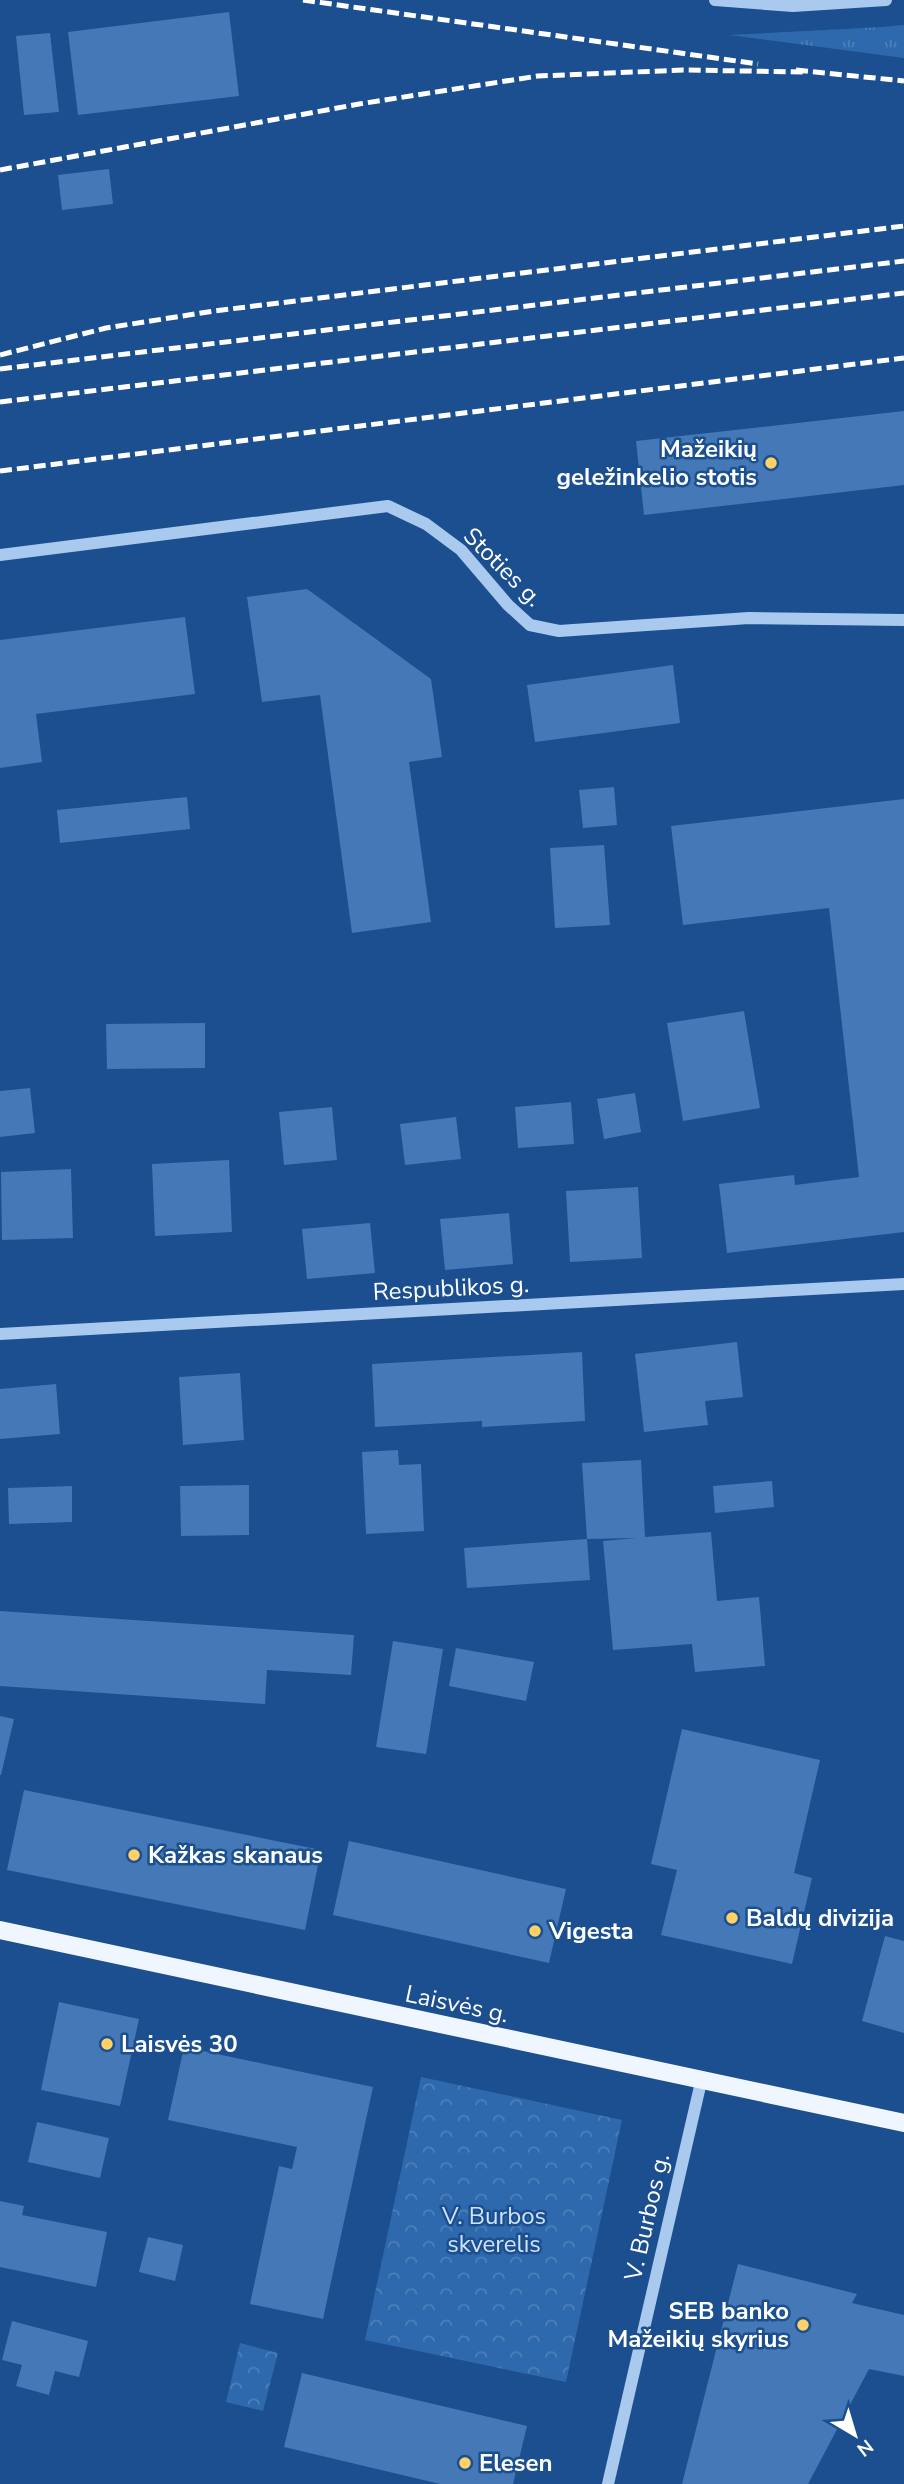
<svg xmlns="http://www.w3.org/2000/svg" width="904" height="2484" font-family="'Nunito Sans',sans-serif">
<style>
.grass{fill:url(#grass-tufts)}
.park{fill:url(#park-crowns)}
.building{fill:#4478b7}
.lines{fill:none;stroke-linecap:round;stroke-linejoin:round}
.minor{stroke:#a9c9ee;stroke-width:12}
.major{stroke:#f0f6ff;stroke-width:18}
.rail{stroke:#fff;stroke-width:5;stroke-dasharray:12 5;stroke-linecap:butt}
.poi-dot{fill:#ffd166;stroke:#1b4f8f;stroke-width:2.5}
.labels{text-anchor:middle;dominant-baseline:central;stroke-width:5;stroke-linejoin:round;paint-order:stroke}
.poi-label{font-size:24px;font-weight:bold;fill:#fff;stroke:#1b4f8f;text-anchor:start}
.street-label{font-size:24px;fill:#fff;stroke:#1b4f8f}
.park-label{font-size:24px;fill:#cfe3fa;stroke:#1b4f8f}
</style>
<defs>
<pattern id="grass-tufts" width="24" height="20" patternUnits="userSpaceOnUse" patternTransform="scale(1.75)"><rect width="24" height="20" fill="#2e69ad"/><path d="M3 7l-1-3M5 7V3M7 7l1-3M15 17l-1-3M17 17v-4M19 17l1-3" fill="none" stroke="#4d80b9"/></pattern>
<pattern id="park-crowns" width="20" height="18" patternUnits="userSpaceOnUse" patternTransform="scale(1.75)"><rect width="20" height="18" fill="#2e69ad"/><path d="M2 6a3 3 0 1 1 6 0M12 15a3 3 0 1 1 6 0" fill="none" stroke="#4d80b9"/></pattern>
</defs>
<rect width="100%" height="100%" fill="#1b4f8f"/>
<polygon class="grass" points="904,25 904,58 729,35 882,27"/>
<g class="park">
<polygon points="421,2077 622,2120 566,2382 365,2340"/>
<polygon points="240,2343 278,2353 263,2411 226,2402"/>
</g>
<g class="building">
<polygon points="229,12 239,96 78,115 68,32"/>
<polygon points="50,33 59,112 24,115 16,36"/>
<polygon points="109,169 113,204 62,210 58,175"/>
<polygon points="904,411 904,485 644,515 636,441"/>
<polygon points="307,589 431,679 442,757 409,762 431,922 352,933 320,695 262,702 247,597"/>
<polygon points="185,617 195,694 36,714 42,762 0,768 0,640"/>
<polygon points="673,665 680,723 535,742 527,685"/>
<polygon points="614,787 617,825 583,828 579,790"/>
<polygon points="187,797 190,829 60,843 57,810"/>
<polygon points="904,799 904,1232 727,1253 719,1184 794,1175 795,1185 859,1177 829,908 683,925 671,826"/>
<polygon points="604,845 610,925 555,928 550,848"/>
<polygon points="744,1011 760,1108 683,1121 667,1023"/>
<polygon points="205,1023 205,1068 107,1069 106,1024"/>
<polygon points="30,1088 35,1133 0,1137 0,1091"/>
<polygon points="635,1093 641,1132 604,1139 597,1099"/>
<polygon points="571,1102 574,1144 518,1148 515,1107"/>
<polygon points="332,1107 337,1160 284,1165 279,1112"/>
<polygon points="456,1117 461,1159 405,1165 400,1124"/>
<polygon points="229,1160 232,1232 155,1236 152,1164"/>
<polygon points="71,1169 73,1238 2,1240 1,1172"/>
<polygon points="638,1187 642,1258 570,1262 566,1191"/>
<polygon points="509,1213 513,1264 445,1270 440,1219"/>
<polygon points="370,1223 375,1273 307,1279 302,1229"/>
<polygon points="737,1342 743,1397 705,1401 708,1425 644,1432 635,1354"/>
<polygon points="582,1352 585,1421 482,1427 482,1421 375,1427 372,1364"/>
<polygon points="240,1373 244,1440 183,1445 179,1377"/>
<polygon points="56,1384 60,1434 0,1439 0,1389"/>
<polygon points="398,1450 399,1465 421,1464 424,1531 366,1534 362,1452"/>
<polygon points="641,1460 645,1537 711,1532 717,1601 759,1597 765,1666 695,1672 692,1644 613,1650 603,1541 636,1538 587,1539 582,1463"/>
<polygon points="772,1481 774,1507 715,1513 713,1486"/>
<polygon points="249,1485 249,1535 181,1536 180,1486"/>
<polygon points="72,1486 72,1522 9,1524 8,1488"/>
<polygon points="587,1539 590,1580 467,1588 464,1548"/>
<polygon points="0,1611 354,1635 351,1675 267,1670 265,1704 0,1686"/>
<polygon points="393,1641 443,1649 426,1754 376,1747"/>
<polygon points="456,1648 534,1662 526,1701 449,1686"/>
<polygon points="0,1716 14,1719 1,1775 0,1775"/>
<polygon points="682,1729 820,1760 794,1873 812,1878 792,1964 661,1935 677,1870 651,1864"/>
<polygon points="24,1790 321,1850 305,1930 7,1870"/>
<polygon points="349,1841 566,1889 549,1963 333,1915"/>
<polygon points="885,1936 904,1941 904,2033 862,2021"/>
<polygon points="59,2002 139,2019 120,2106 41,2090"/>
<polygon points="184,2047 373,2087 323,2319 250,2304 279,2166 292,2169 297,2147 168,2120"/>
<polygon points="37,2122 109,2138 100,2178 28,2162"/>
<polygon points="0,2201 24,2206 22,2215 107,2232 96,2287 0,2267"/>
<polygon points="148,2237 183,2245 175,2281 139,2272"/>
<polygon points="738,2264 857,2294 852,2303 904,2315 904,2376 869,2369 808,2484 682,2484"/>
<polygon points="12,2321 88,2341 79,2377 55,2371 49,2395 16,2386 22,2365 2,2360"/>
<polygon points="302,2373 527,2426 513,2484 440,2484 284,2447"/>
</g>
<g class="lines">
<g class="minor">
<polyline points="715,0 793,6 886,0"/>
<polyline points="0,555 388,506 426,524 461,550 508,605 530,625 559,631 749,618 904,620"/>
<polyline points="0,1334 904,1284"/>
<polyline points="608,2484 701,2082"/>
</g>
<polyline class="major" points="0,1930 904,2123"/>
<g class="rail">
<polyline points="303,0 758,64"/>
<polyline points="796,70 904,81"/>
<polyline points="0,170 359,104 538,76 683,70 806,72"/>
<polyline points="0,355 106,328 214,311 904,226"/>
<polyline points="0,369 904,261"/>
<polyline points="0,402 904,293"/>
<polyline points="0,471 904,358"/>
</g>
</g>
<g class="poi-dot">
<circle cx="771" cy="463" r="7"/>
<circle cx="134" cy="1855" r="7"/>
<circle cx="732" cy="1918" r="7"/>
<circle cx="535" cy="1931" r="7"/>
<circle cx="107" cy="2044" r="7"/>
<circle cx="803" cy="2325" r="7"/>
<circle cx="465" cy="2463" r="7"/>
</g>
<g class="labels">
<g class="poi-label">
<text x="757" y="449" text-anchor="end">Mažeikių<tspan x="757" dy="28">geležinkelio stotis</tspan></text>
<text x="148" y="1855">Kažkas skanaus</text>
<text x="746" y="1918">Baldų divizija</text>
<text x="549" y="1931">Vigesta</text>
<text x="121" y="2044">Laisvės 30</text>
<text x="789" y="2311" text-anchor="end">SEB banko<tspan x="789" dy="28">Mažeikių skyrius</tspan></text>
<text x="479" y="2463">Elesen</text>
</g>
<g class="street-label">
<text transform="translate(503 567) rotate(45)">Stoties g.</text>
<text transform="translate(451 1288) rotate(-3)">Respublikos g.</text>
<text transform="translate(457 2004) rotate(12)">Laisvės g.</text>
<text transform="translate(647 2217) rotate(-77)">V. Burbos g.</text>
</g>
<g class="park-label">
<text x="494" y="2216">V. Burbos<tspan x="494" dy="28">skverelis</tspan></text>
</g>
</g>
<g transform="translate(855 2435) rotate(142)" stroke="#1b4f8f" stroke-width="5" paint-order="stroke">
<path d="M0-5L12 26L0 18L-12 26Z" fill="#ffffff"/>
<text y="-10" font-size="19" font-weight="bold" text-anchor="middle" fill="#ffffff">N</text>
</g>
</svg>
